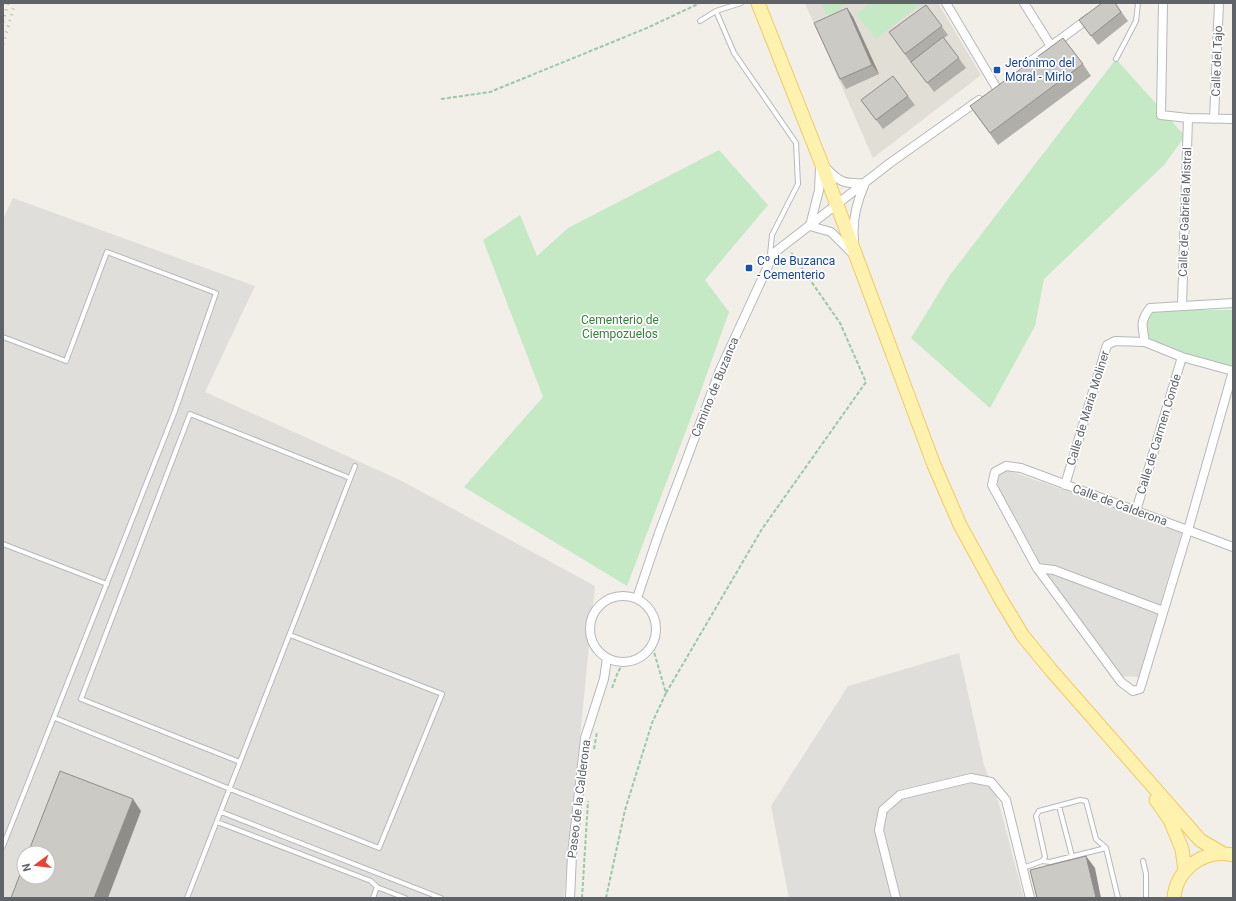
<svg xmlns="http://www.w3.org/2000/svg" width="1236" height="901" font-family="Roboto,sans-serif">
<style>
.industrial{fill:#e0deda;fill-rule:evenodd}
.education{fill:#e1ded6}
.green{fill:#c5e8c5}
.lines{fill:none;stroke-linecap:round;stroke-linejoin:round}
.service-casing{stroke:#b5b8bc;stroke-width:6}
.minor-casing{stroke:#b5b8bc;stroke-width:10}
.primary-casing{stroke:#f2c960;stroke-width:15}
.path{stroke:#9cc7a9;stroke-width:2;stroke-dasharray:4 2;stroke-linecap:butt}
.service{stroke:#fff;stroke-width:4}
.minor{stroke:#fff;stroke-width:8}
.primary{stroke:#fff2af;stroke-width:13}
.rail{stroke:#b6b7b8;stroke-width:3;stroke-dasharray:1 5;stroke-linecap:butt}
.wall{fill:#afaea9}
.shaded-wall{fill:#8f8d8a}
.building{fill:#cccac5;stroke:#8f8d8a}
.transit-dot{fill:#1a4fb4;stroke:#fff;stroke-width:1.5}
.labels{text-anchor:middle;stroke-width:3.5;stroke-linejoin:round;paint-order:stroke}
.street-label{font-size:12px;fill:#5f6368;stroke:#fff}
.transit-label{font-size:12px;fill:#164399;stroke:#fff;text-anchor:start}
.park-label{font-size:12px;fill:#348238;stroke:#fff}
</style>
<rect width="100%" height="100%" fill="#f1efe8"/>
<path class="industrial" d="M13,198L255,286L205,392L400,480L595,586L564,898H3V219ZM24,853H48V877H24Z
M1007,470L1182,531L1139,677L1118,676L1055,590L1000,499L997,476Z
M959,653L984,765L999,804L1024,898H789L771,806L848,686Z"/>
<path class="education" d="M805,3H938L981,75L873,158Z"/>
<path class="green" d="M821,3H849L828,18Z
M870,3H921L876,39L856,14Z
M1116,59L1185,136L1164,165L1044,279L1035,326L990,408L911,338L950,275Z
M719,150L768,205L705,280L729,312L695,407L627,586L464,487L543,397L483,240L520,215L537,256L568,228Z
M1192,310H1233V368L1185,353L1148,339L1146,321L1154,311Z"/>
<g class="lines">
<g class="service-casing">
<path id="service" d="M716,11L734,53L796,143L798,184L772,235L770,255
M700,21L716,11L741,3
M1116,59L1136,21L1138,3
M3,337L66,361L107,252L216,293L175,411L3,846
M3,544L107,584
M55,718L235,791L379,848L442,694L290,635
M240,762L81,699L190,414L350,478
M1059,806L1072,856
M221,812L441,898
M217,822L371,881L377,887
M1042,861L1050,862L1106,848
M1143,861L1146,874V898
M1023,868L1042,861L1045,857L1036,816L1039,811L1080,800L1086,801L1096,839L1106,848L1118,898
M187,898L355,466
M373,898L377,887L405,898"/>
</g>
<g class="minor-casing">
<path id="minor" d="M946,3L996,87
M1024,3L1051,46
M1163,3L1161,115L1188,118L1233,119
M1031,61L1089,18
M1214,119L1219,3
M820,168L819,190L810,226L831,232L853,254
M826,168C840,183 845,184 865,183
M854,240C852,220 856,204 864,186
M1233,303L1150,308C1140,321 1142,326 1145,342L1182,357L1233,371
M1182,306L1188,118
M1233,371L1188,530L1140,689L1133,691L1121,682L1037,568L992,485L995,472L1006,466L1021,468L1233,547
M1065,485L1107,345L1115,341L1145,342
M1136,511L1182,357
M1037,568L1054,570L1163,611
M590 629a33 33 0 1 1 66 0a33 33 0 1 1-66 0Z
M637,598L659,533L720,370L774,253L890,163L979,100
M570,898L572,855L585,738L604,679L607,658
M896,898L879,830L883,810L900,795L971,778L991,782L1006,800L1030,898"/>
</g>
<g class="primary-casing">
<path id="primary" d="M758,3L821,162L934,465L960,525L1000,598L1023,636L1051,670L1200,840L1222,853
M1156,800L1170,820L1182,849L1185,870
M1174,898C1176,869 1205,848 1233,855"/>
</g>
<path class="path" d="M441,99L490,92L647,28L700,3
M612,688L618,672L624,662
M666,693L762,529L866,382L840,323L790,251
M594,749L597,732
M582,898L588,801
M606,898L625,810L652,723L666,693L652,645"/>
<use href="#service" class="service"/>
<use href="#minor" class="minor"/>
<use href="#primary" class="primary"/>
<path class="rail" d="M3,22L8,3
M3,44L15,3"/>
</g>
<path class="wall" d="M1115,3L1128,21L1098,45L1079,20Z
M926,5L948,35L944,38L966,68L934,92L912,62L911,63L889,32Z
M847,8L853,17L879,74L846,89L840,79Z
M1083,64L1091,76L998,145L970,106Z
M908,96L915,105L883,129L861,100Z"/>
<path class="shaded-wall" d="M847,8L853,17L879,74L872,65Z
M133,799L141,811L108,898H94Z
M1086,856L1095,868L1101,898H1096Z"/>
<path class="building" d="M1102,3H1115L1121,12L1091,36L1079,20Z
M926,5L942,26L905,54L889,32Z
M847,8L872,65L840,79L814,23Z
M943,37L959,58L927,83L911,62Z
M1063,38L1083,64L990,133L970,106Z
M893,76L908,96L876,120L861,100Z
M60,771L133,799L94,898H11L24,864V877H48V853H28Z
M1086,856L1096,898H1037L1030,870Z"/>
<g class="transit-dot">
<rect x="993" y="66" width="8" height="8" rx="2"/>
<rect x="745" y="264" width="8" height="8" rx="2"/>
</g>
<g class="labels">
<g class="street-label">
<text transform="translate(1217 61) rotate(-88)" y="4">Calle del Tajo</text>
<text transform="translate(1185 212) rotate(-88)" y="4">Calle de Gabriela Mistral</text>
<text transform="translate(715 387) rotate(-68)" y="4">Camino de Buzanca</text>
<text transform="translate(1088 408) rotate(-73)" y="4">Calle de María Moliner</text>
<text transform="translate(1159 434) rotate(-73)" y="4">Calle de Carmen Conde</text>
<text transform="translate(1120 505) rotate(20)" y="4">Calle de Calderona</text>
<text transform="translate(579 799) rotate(-83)" y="4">Paseo de la Calderona</text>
</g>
<g class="transit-label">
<text x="1005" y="67">Jerónimo del<tspan x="1005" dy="14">Moral - Mirlo</tspan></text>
<text x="757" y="265">Cº de Buzanca<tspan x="757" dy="14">- Cementerio</tspan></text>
</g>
<g class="park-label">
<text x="620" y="324">Cementerio de<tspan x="620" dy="14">Ciempozuelos</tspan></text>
</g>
</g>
<rect width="1236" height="901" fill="none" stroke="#5f6368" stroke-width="8"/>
<g transform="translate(36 865) rotate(255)"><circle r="19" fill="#ffffff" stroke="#bfc1c3"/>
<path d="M0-3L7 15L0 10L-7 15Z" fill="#ea4335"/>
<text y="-6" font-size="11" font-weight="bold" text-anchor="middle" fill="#5f6368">N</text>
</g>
</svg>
